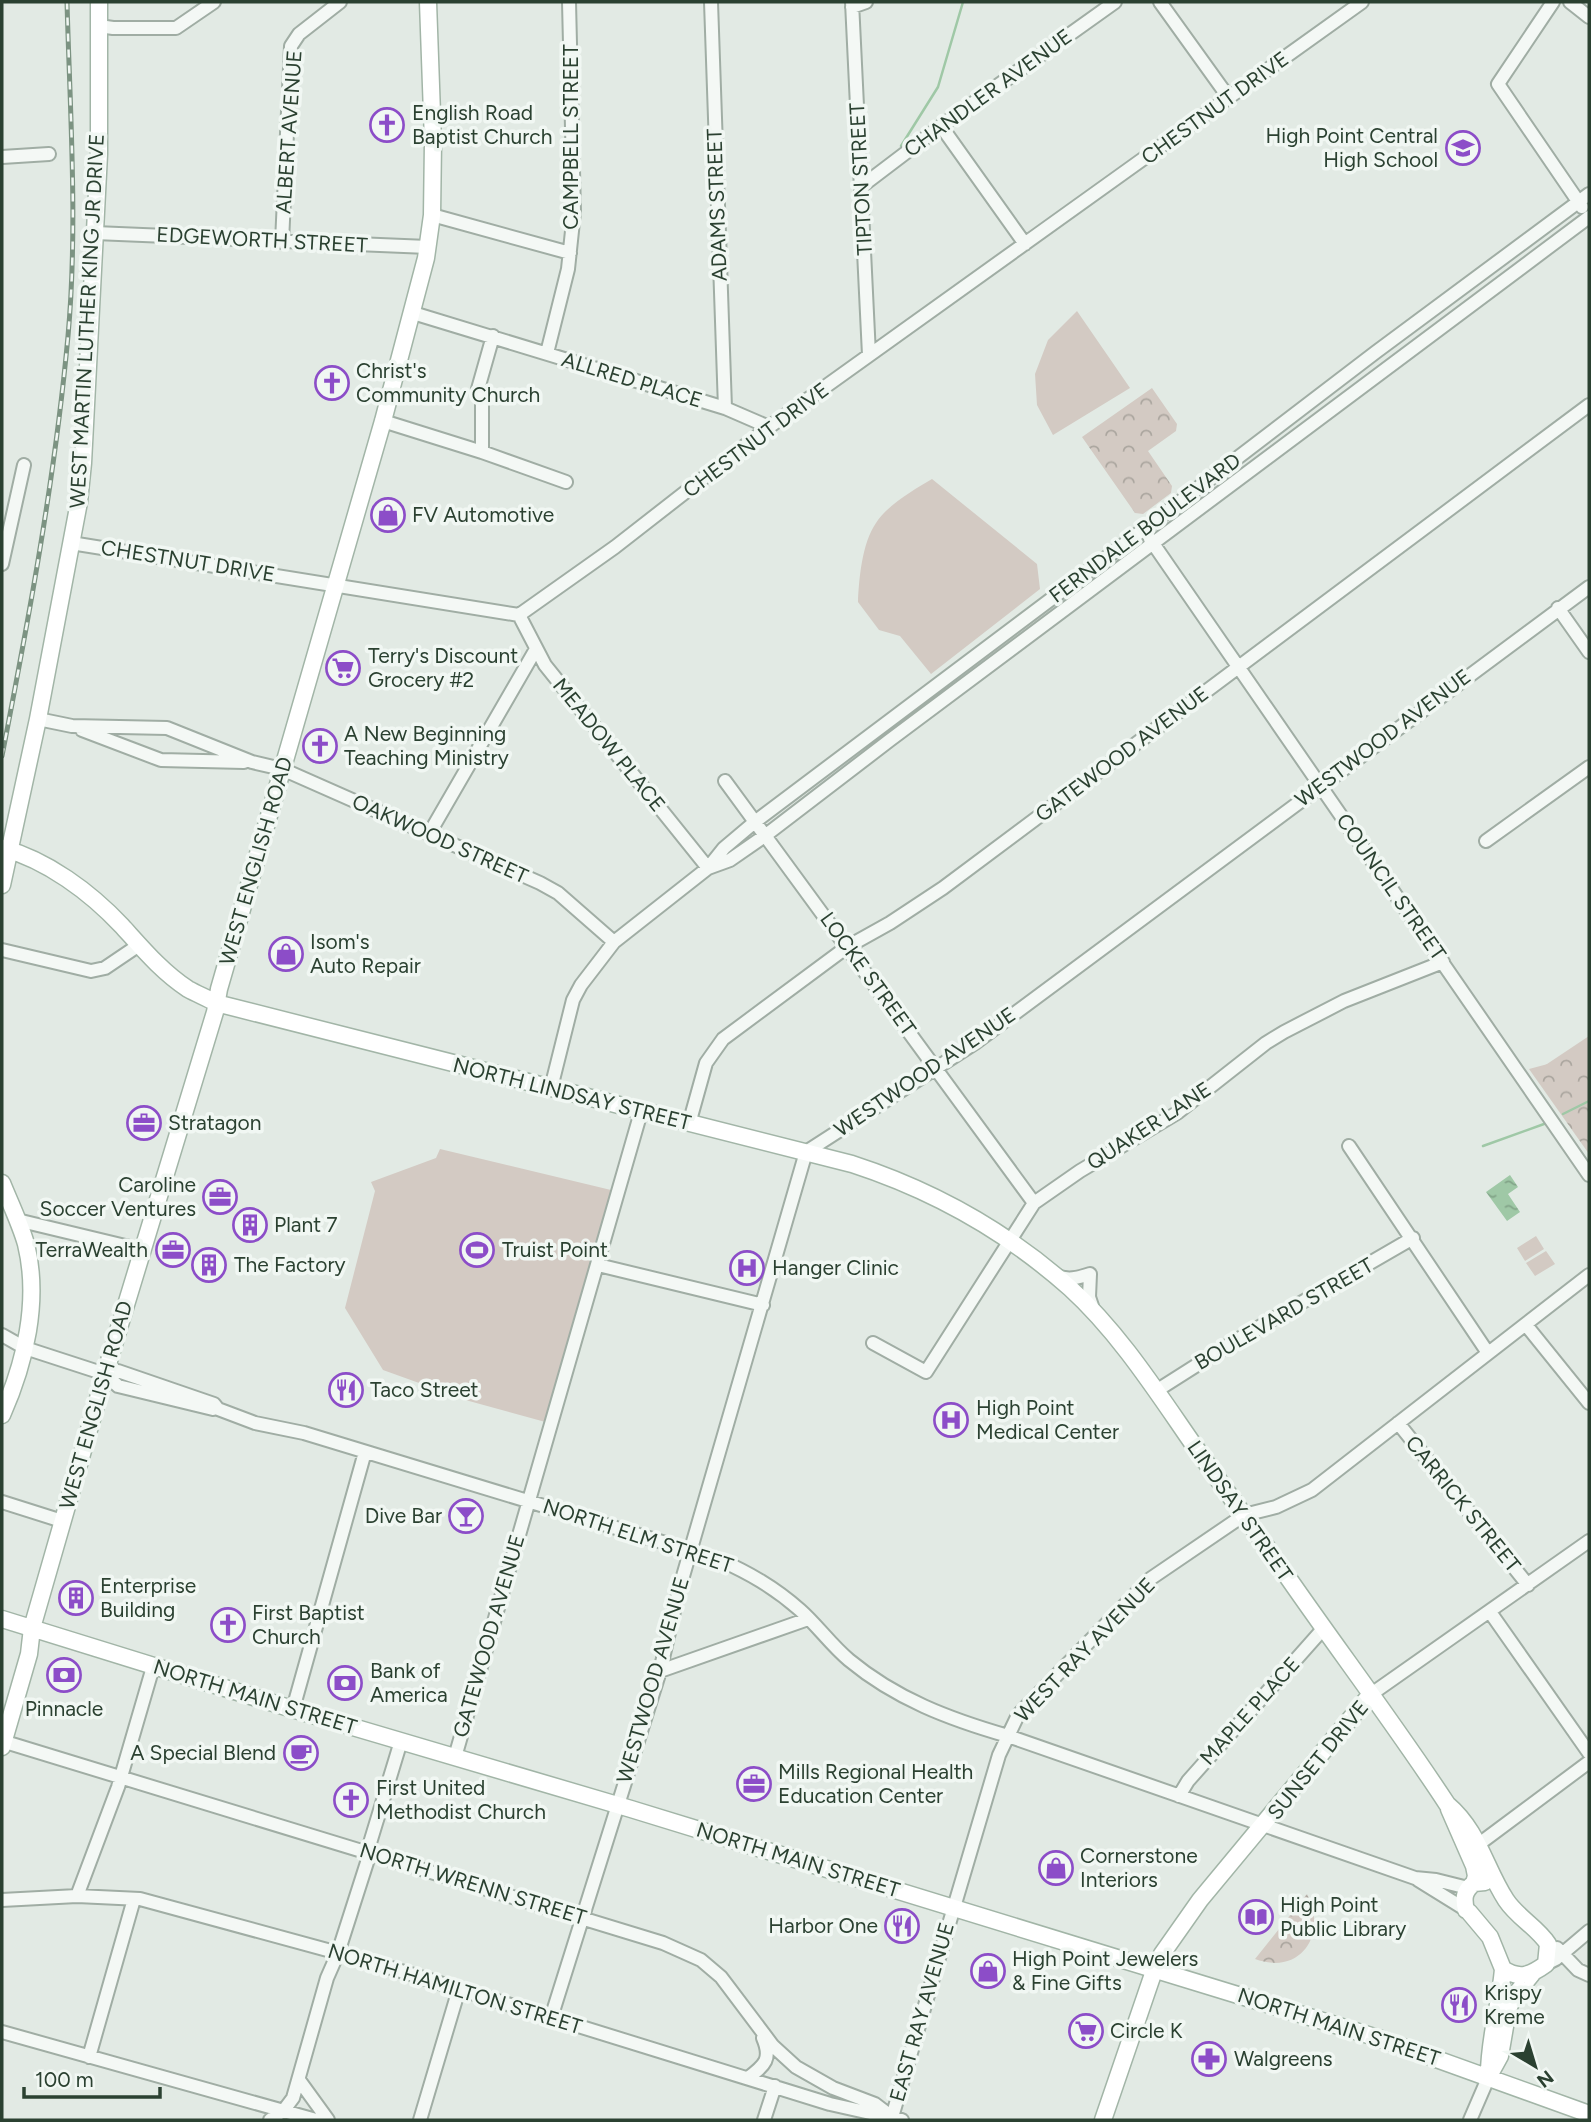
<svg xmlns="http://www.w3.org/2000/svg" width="1591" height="2122" font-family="Figtree,sans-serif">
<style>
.grass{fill:#d3cac3}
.forest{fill:url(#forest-crowns)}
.water{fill:url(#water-ripples)}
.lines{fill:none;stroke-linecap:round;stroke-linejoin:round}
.stream{stroke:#9fc8a6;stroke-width:2.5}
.minor-casing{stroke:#a0ada4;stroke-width:16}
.major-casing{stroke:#a2b5a7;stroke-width:19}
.minor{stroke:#f4f8f5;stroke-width:12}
.major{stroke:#fff;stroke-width:16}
.rail-casing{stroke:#7c9382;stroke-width:5}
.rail{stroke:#f1f7f3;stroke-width:2.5;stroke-dasharray:8;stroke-linecap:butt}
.labels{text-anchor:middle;stroke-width:7;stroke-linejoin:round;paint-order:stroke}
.street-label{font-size:21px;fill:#2b4131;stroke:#f1f7f3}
.poi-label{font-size:21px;fill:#2b4131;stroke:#f1f7f3;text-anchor:start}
</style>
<defs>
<pattern id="forest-crowns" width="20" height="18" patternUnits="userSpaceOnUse" patternTransform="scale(1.75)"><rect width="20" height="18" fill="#d3cac3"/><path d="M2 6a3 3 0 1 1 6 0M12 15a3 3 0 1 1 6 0" fill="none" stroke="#aba69f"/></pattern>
<pattern id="water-ripples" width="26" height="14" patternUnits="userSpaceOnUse" patternTransform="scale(1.75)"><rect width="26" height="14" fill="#9fc8a6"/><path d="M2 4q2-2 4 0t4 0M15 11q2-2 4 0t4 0" fill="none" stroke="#82a488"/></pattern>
</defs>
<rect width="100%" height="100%" fill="#e2eae4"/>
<path class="grass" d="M1077,311L1130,388L1053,435L1037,405L1035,374L1048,340Z
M932,479L1037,564L1040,589L931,674L900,636L879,630L858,602C859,579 862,543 876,523C886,506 915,489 932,479Z
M1589,1036V1078L1544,1066Z
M440,1149L611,1190L549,1423L469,1401L383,1370L345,1308L375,1191L371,1182L436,1158Z
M1536,1236L1544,1249L1525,1261L1517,1248Z
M1546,1251L1555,1264L1535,1276L1526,1263Z"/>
<path class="forest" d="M1152,388L1177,424L1176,431L1148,451L1172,486L1171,493L1143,514L1135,513L1082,437Z
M1589,1053V1154L1529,1069Z
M1307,1894C1328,1934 1301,1976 1255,1959Z"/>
<path class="water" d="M1510,1175L1518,1187L1508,1194L1520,1212L1507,1221L1486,1192Z"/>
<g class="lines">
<path class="stream" d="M901,146L938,87L963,2
M1563,1114L1589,1101
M1483,1146L1544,1124"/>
<g class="minor-casing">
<path id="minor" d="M711,2L725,408
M852,2L869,355
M1160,2L1229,98
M1553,2L1498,84L1582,207
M1570,2L1589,17
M852,7L866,2
M99,26L113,28H176L214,2
M941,126L1025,244
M2,157L49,154
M862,186L941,126L1115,2
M432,215L570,253
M95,233L428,247
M282,242L291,46L299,34L340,2
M413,313L725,408L769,427
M547,353L568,269L574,212L569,2
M383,421L482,452L566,482
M482,452V401L478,389L493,336
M1150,539L1589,1175
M71,543L519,615L615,547L769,427L1362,2
M2,564L24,465
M1558,608L1589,652
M519,615L545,665L708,868
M38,719L72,726L167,728L252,762L282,769L540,883L558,893L614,942
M82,730L161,760L244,762
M725,781L1034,1203
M429,834L536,649
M1486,841L1589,767
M708,868L730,860L766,835L890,740L1589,217
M2,950L91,971L105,968L139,945
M551,1088L573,1000L581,985L614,942L708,868L724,848L756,821L1143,530L1376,352L1589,194
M689,1124L706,1063L723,1039L847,947L890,923L943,888L1589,405
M1349,1146L1488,1353
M17,1220L142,1250
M598,1265L763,1305
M1055,1275C1067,1281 1078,1278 1090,1274L1089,1297L1093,1309
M1526,1325L1589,1403
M2,1335L25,1348L105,1374L118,1386L213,1409
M873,1343L926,1372L1034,1203L1080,1171L1177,1113L1266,1043L1284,1032L1344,1001L1443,962
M105,1374L118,1371L214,1404L218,1409L255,1423L304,1433L718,1559C749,1573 774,1587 800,1610C817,1625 831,1645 849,1660C896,1699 949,1719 1008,1736L1415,1878L1436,1880L1468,1888
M1156,1391L1230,1344L1413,1238
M1398,1423L1528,1585
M2,1502L62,1521
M1490,1612L1589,1753
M660,1671L808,1619
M1370,1695L1589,1541
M293,1709L365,1452
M2,1741L663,1943L701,1960L721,1977L773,2046L796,2067L833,2088L875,2104L892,2117
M455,1757L641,1112
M1179,1796L1188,1781L1323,1629
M1479,1844L1589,1762
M1418,1880L1468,1911
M77,1896L118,1787L153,1667
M2,1900L77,1896L140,1899L375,1963L830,2104L902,2120
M1557,1948L1578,1970L1589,1975
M1546,1964L1556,1959L1589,1931
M551,2018L660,1671L679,1590L806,1152L975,1043L1589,587
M2,2032L316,2120
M89,2057L134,1899
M748,2078C765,2065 772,2059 763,2038
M299,2080L328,2120
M892,2117L999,1755L1018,1715L1150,1579L1244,1515L1276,1507L1312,1490L1589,1275
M270,2120L284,2110L293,2098L327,1978L338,1953L370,1853V1843L401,1741
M420,2120L459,1989
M764,2120L775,2086
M1470,2120L1489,2076"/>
</g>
<g class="major-casing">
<path id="major" d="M2,848C47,860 90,892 122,926C142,948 162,972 188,989C197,994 207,998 216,1003L852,1164C932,1190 1007,1232 1070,1288C1114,1328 1149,1380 1182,1428C1214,1475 1248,1520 1280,1566C1335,1646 1394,1723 1447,1804C1479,1831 1485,1868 1506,1900C1518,1918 1537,1927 1548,1944L1546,1964C1531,1975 1520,1980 1503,1969L1490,1937L1469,1912
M2,885L38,719L79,502L83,463L99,154V2
M2,1183C10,1203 20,1223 26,1244C40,1301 25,1363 2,1415
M2,1619L302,1712L631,1809L1378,2038L1589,2114
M2,1747L29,1654L32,1628L105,1374L215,1012L219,989L383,421L426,258L432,215L433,142L428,2
M1449,1809L1474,1866L1476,1876L1474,1883
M1466,1910C1463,1898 1464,1891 1474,1883L1485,1882
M1489,2074C1489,2038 1500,2005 1503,1969
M1489,2076L1500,2056L1508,2009L1515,1995L1532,1974
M1103,2120L1154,1971L1162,1954L1200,1900L1370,1695"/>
</g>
<use href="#minor" class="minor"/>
<use href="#major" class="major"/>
<g class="rail-casing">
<path id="rail" d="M2,756C29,617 55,478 68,336C78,226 70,113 67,2"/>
</g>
<use href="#rail" class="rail"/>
</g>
<defs>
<g id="church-ring" transform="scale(1.75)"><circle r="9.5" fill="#f1f7f3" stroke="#8c4dc8" stroke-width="1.5"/><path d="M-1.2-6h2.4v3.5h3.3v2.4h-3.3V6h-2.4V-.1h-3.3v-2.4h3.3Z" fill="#8c4dc8"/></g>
<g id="school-ring" transform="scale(1.75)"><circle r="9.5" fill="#f1f7f3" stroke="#8c4dc8" stroke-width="1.5"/><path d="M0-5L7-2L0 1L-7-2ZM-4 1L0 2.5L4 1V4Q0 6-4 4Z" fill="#8c4dc8"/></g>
<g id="shop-ring" transform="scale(1.75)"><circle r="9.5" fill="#f1f7f3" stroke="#8c4dc8" stroke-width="1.5"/><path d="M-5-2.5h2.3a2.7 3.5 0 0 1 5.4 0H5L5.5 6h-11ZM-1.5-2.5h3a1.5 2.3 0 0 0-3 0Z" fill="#8c4dc8"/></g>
<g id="supermarket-ring" transform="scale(1.75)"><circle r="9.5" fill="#f1f7f3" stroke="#8c4dc8" stroke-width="1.5"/><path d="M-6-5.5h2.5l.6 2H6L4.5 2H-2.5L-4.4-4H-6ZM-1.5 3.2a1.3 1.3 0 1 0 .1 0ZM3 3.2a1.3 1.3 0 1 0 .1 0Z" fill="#8c4dc8"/></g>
<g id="office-ring" transform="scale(1.75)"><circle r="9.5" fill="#f1f7f3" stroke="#8c4dc8" stroke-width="1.5"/><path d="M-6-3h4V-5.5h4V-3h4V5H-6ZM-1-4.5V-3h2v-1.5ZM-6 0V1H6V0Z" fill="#8c4dc8"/></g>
<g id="building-ring" transform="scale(1.75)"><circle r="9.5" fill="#f1f7f3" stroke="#8c4dc8" stroke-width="1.5"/><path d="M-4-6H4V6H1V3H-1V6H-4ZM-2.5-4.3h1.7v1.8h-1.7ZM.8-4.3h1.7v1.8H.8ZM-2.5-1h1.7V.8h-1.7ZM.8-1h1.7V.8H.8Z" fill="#8c4dc8"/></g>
<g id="stadium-ring" transform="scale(1.75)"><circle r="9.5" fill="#f1f7f3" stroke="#8c4dc8" stroke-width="1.5"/><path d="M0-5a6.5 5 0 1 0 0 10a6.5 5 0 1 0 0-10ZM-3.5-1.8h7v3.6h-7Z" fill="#8c4dc8"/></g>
<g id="hospital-ring" transform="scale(1.75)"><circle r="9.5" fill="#f1f7f3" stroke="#8c4dc8" stroke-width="1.5"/><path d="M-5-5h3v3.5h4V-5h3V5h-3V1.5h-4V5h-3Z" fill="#8c4dc8"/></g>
<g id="restaurant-ring" transform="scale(1.75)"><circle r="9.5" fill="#f1f7f3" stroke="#8c4dc8" stroke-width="1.5"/><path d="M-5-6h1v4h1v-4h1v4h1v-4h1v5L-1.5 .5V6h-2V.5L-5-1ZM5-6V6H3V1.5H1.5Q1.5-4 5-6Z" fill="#8c4dc8"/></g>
<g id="bar-ring" transform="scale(1.75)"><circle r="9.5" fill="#f1f7f3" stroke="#8c4dc8" stroke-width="1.5"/><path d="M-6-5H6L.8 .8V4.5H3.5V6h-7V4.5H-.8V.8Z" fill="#8c4dc8"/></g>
<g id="bank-ring" transform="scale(1.75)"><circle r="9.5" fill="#f1f7f3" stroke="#8c4dc8" stroke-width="1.5"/><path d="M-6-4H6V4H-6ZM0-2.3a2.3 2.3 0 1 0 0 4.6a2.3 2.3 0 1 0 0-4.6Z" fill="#8c4dc8"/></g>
<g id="cafe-ring" transform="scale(1.75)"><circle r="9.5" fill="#f1f7f3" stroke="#8c4dc8" stroke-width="1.5"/><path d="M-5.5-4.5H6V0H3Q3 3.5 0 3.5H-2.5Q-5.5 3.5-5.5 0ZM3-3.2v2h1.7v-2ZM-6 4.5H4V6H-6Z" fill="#8c4dc8"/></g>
<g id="library-ring" transform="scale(1.75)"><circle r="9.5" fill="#f1f7f3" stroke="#8c4dc8" stroke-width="1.5"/><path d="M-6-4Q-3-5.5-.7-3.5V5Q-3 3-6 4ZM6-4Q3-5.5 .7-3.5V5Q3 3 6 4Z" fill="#8c4dc8"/></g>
<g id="pharmacy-ring" transform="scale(1.75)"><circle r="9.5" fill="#f1f7f3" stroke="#8c4dc8" stroke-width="1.5"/><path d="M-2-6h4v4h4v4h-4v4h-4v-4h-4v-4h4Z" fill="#8c4dc8"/></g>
</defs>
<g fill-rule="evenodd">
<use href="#church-ring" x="387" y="125"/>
<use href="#school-ring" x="1463" y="148"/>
<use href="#church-ring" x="332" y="383"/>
<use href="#shop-ring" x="388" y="515"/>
<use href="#supermarket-ring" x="343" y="668"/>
<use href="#church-ring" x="320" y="746"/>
<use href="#shop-ring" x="286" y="954"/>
<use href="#office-ring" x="144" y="1123"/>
<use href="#office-ring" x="220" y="1197"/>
<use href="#building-ring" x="250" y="1225"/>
<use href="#office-ring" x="173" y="1250"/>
<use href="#stadium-ring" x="477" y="1250"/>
<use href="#building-ring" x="209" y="1265"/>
<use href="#hospital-ring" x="747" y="1268"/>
<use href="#restaurant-ring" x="346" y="1390"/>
<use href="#hospital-ring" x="951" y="1420"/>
<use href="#bar-ring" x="466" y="1516"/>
<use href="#building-ring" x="76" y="1598"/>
<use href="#church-ring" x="228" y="1625"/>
<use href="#bank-ring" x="64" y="1675"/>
<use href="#bank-ring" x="345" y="1683"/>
<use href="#cafe-ring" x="301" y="1753"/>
<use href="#office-ring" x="754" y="1784"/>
<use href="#church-ring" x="351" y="1800"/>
<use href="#shop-ring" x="1056" y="1868"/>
<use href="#library-ring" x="1256" y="1917"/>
<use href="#restaurant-ring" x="902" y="1926"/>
<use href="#shop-ring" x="988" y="1971"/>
<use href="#restaurant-ring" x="1459" y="2005"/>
<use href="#supermarket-ring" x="1086" y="2031"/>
<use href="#pharmacy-ring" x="1209" y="2059"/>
</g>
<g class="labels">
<g class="street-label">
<text transform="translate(988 93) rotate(-36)" y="7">CHANDLER AVENUE</text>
<text transform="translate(1215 108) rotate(-36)" y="7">CHESTNUT DRIVE</text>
<text transform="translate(289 132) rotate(-86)" y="7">ALBERT AVENUE</text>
<text transform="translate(571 137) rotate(-90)" y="7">CAMPBELL STREET</text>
<text transform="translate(861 179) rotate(-93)" y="7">TIPTON STREET</text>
<text transform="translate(717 205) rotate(-92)" y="7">ADAMS STREET</text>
<text transform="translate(262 240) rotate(3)" y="7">EDGEWORTH STREET</text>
<text transform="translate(87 321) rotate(-87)" y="7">WEST MARTIN LUTHER KING JR DRIVE</text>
<text transform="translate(632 380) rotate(17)" y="7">ALLRED PLACE</text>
<text transform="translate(756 440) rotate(-37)" y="7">CHESTNUT DRIVE</text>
<text transform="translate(1145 528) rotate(-37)" y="7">FERNDALE BOULEVARD</text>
<text transform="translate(188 561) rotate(9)" y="7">CHESTNUT DRIVE</text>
<text transform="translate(1383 738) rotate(-37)" y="7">WESTWOOD AVENUE</text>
<text transform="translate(609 745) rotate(51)" y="7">MEADOW PLACE</text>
<text transform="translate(1122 754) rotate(-37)" y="7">GATEWOOD AVENUE</text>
<text transform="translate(440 839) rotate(24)" y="7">OAKWOOD STREET</text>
<text transform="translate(256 861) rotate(-74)" y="7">WEST ENGLISH ROAD</text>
<text transform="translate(1391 887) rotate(55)" y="7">COUNCIL STREET</text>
<text transform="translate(868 974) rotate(54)" y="7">LOCKE STREET</text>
<text transform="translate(925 1072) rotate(-34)" y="7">WESTWOOD AVENUE</text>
<text transform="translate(572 1094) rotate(14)" y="7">NORTH LINDSAY STREET</text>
<text transform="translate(1149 1126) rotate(-33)" y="7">QUAKER LANE</text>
<text transform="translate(1284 1314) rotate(-30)" y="7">BOULEVARD STREET</text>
<text transform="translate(96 1405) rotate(-74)" y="7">WEST ENGLISH ROAD</text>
<text transform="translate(1463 1504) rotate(51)" y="7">CARRICK STREET</text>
<text transform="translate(1240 1511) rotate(55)" y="7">LINDSAY STREET</text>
<text transform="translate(638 1536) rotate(18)" y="7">NORTH ELM STREET</text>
<text transform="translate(489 1636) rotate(-74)" y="7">GATEWOOD AVENUE</text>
<text transform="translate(1085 1650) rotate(-46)" y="7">WEST RAY AVENUE</text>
<text transform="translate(653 1680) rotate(-74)" y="7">WESTWOOD AVENUE</text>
<text transform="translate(255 1697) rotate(17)" y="7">NORTH MAIN STREET</text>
<text transform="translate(1250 1711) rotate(-48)" y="7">MAPLE PLACE</text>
<text transform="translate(1318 1760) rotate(-51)" y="7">SUNSET DRIVE</text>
<text transform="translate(798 1860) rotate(17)" y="7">NORTH MAIN STREET</text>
<text transform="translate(473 1884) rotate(17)" y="7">NORTH WRENN STREET</text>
<text transform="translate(455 1989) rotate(17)" y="7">NORTH HAMILTON STREET</text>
<text transform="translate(922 2012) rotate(-74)" y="7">EAST RAY AVENUE</text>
<text transform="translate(1339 2027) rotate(18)" y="7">NORTH MAIN STREET</text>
</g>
<g class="poi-label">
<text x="412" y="120">English Road<tspan x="412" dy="24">Baptist Church</tspan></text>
<text x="1438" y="143" text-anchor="end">High Point Central<tspan x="1438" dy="24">High School</tspan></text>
<text x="356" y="378">Christ's<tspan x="356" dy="24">Community Church</tspan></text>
<text x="412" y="522">FV Automotive</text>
<text x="368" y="663">Terry's Discount<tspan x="368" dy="24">Grocery #2</tspan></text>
<text x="344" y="741">A New Beginning<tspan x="344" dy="24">Teaching Ministry</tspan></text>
<text x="310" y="949">Isom's<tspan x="310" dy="24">Auto Repair</tspan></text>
<text x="168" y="1130">Stratagon</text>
<text x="196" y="1192" text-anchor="end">Caroline<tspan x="196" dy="24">Soccer Ventures</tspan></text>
<text x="274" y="1232">Plant 7</text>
<text x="148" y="1257" text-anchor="end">TerraWealth</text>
<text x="502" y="1257">Truist Point</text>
<text x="234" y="1272">The Factory</text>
<text x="772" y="1275">Hanger Clinic</text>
<text x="370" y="1397">Taco Street</text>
<text x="976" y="1415">High Point<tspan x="976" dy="24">Medical Center</tspan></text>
<text x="442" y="1523" text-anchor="end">Dive Bar</text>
<text x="100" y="1593">Enterprise<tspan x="100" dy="24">Building</tspan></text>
<text x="252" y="1620">First Baptist<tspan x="252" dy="24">Church</tspan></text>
<text x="370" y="1678">Bank of<tspan x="370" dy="24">America</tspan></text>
<text x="64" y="1716" text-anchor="middle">Pinnacle</text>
<text x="276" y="1760" text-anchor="end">A Special Blend</text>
<text x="778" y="1779">Mills Regional Health<tspan x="778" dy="24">Education Center</tspan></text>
<text x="376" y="1795">First United<tspan x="376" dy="24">Methodist Church</tspan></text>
<text x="1080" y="1863">Cornerstone<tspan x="1080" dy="24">Interiors</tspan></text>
<text x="1280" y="1912">High Point<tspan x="1280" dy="24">Public Library</tspan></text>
<text x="878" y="1933" text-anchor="end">Harbor One</text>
<text x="1012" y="1966">High Point Jewelers<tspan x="1012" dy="24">&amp; Fine Gifts</tspan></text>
<text x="1484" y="2000">Krispy<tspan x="1484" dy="24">Kreme</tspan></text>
<text x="1110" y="2038">Circle K</text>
<text x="1234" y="2066">Walgreens</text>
</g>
</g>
<rect width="1591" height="2122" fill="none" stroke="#2b4131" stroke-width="7"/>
<g transform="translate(1535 2066) rotate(142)" stroke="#f1f7f3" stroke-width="5" paint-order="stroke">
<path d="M0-5L12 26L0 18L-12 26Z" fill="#2b4131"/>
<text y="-10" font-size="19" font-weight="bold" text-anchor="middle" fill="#2b4131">N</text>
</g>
<path d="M24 2087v10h136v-10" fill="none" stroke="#2b4131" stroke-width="3.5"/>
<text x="35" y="2087" font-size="21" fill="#2b4131" stroke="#f1f7f3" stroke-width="5" paint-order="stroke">100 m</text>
</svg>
